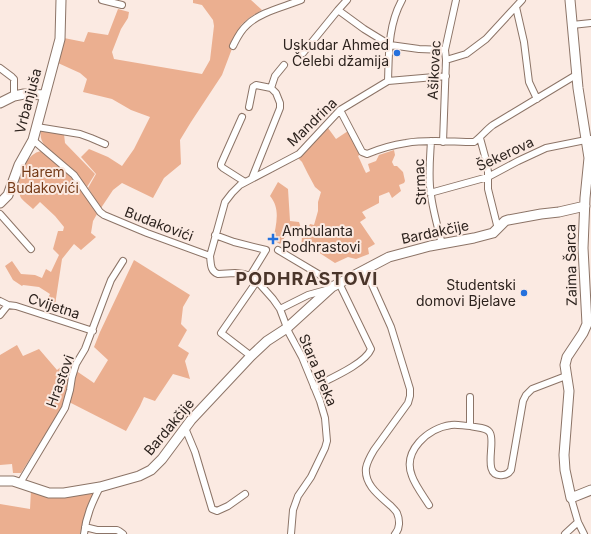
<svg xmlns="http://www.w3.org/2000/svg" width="591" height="534" font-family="Inter,sans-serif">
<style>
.green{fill:#ebaf90}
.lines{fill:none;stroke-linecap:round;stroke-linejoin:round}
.street-casing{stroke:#8c7467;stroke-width:8}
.secondary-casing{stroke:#8c7467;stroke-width:11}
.street{stroke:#fff;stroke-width:6}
.secondary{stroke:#fff;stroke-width:9}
.poi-dot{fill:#2571dd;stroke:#fbeae2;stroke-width:1.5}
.labels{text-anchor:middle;stroke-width:4;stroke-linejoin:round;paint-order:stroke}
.poi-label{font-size:14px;fill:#2d231e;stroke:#fbeae2;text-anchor:end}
.street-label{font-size:14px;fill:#2d231e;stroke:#fbeae2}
.park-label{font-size:14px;fill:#753b18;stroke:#fbeae2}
.district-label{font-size:18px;font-weight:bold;letter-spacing:1px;fill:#4a352a;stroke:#fbeae2}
</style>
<rect width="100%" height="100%" fill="#fbeae2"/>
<path class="green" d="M193,0H251L262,10L249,18L241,25L222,75L191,122L180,140L181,164L164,178L153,198L122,183L113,190L101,208L88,188L96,174L81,157L89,149L108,157L122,166L134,149L150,117L131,110L112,99L83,92L87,79L80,73L58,63L64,38L84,42L88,32L108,35L118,9L129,12L128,18L121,29L112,52L114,59L202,74L210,60L214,26L213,20L202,5L193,3Z
M328,128L336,139L348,131L354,143L362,153L358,156C361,162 363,167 366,173L370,171L368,164L376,161L379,155L394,150L395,155L392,162L394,166H397L403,172L405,181L404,183L399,185L401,191L392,198L389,192L379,196V203L362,212L366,218L360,222L375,244L368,248L369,254L356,259L348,257L335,263L315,250L307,254L301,250L302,236L290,230L280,244L273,240C276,225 281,209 270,196L278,182L288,189L290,221L299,222L301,228L307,231L310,224L314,225L318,211V202L321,192L315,187L308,174L302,162L298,158Z
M41,130L64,134L65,143L95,174L87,187L77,174L45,146C41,140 40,137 41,130Z
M41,151L60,166L72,177L97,214L93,221L91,233L96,237L81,250L74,244L62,259L55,305L47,300L50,294L39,287L23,285L22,286L13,280L5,266L12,261L21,274L35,275L42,278L46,269L51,272L59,255L53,249L58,231H63L64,227L55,216L40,202L33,209C29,205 24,202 21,198C14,184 24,154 41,151Z
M134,260L190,295L183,307L181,324L187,330L178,346L189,353L185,361L190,379L173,374L155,401L144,397L140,406L126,431L69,402L75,370L94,383L108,360L94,347L100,332Z
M17,345L23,356L39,349L57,370L66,363L72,366L69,388L63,406L21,473H13L12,464L0,465V355Z
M31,490L96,491L85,517L80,534H0V504L30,509Z"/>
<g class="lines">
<g class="street-casing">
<path id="street" d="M102,0L122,5
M516,7L524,42L529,82L537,99
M338,10L364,29L390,45L419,49L445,50
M572,25L591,23
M233,46C237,38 240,31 247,25C260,12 284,7 301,0
M303,53L338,10L347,0
M446,60L466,54L486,39L522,0
M0,68L12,77L14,79V96
M388,81C389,53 388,25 402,0
M271,88L275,76L284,65
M249,107L253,87L256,85L271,88L276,93L280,103V108L252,178
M340,110L362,152L367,154C379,149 392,145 406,143C427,139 453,142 474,142C481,137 486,130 493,125L576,75
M242,117L221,164V166L223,168L245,182
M37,127L80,134L91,138L105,144
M480,138L486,160L488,172V189L498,229
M33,140L74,175L100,212L104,215L147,233L210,256C211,264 210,271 218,274L235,273L244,274L250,276L257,281L273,299L280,309L289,333L302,357L320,401L325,418L327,441L325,448L311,477L298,496L293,510L291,534
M431,141C430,159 428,177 431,195C433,211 438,228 442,244
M443,142L446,60L445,50L456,0
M430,193L488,177L518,161L546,148L591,139
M0,214L31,249
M215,235L234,242L266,250L250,276
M278,250L320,275L332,287
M210,256L225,202L232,193L240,185L299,154L340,110L388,81L446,76
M365,269L391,327L410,389V396L408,403L374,450C371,455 367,462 366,468C364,485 380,496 391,506C393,508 396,511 397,513C400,520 400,529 395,534
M0,301L8,305L16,306L93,331
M280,309L308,295L326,290
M0,315L8,305
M251,356L221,333L257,281
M314,387C329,379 365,364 371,349L339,283
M470,397V426C476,428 487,427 490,433C496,443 481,478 503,475C507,475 509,473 511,470L523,401L526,395L532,389L566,376
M185,428L195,452L212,509L217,511L228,506L245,494
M20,483L65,408L70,390L72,377L76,364L85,349L106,293L111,280L123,261
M571,498L578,522L584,534
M429,505C424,497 415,485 412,476C402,451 428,428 451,425C457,424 464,426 470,426
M85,527L97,530H117L119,531L123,534
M84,534C86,516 92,503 100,487
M565,534L578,522"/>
</g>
<g class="secondary-casing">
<path id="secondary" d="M570,0L578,88L589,158L585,198L583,248L587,324L583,333L567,357L565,365L569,391L564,455L565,470L571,498L591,490
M0,103L14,96L24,94L45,95
M0,203L8,195L19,165L33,140L60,39L61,0
M0,481H13L49,493H64L100,487L139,476L151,470L162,459L191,420L251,356L267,341L287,328L332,287L389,257L430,246L474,238L493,233L505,221L508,220L541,214L559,212L585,206"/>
</g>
<use href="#street" class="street"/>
<use href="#secondary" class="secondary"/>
</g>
<g class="poi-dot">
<circle cx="397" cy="53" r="4"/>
<path d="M271 233h4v4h4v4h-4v4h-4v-4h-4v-4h4z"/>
<circle cx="524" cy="293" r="4"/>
</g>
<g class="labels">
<g class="poi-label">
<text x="389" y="50">Uskudar Ahmed<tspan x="389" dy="16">Čelebi džamija</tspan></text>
<text x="282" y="236" text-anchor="start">Ambulanta<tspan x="282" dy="16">Podhrastovi</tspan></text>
<text x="516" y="290">Studentski<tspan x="516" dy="16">domovi Bjelave</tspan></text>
</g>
<g class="street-label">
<text transform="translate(434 70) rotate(-87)" y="5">Ašikovac</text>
<text transform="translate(28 101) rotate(-75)" y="5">Vrbanjuša</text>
<text transform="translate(312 122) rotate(-44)" y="5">Mandrina</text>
<text transform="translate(505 154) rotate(-25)" y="5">Šekerova</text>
<text transform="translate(420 182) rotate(-93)" y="5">Strmac</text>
<text transform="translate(159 224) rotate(21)" y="5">Budakovići</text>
<text transform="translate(435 232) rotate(-12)" y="5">Bardakčije</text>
<text transform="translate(571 265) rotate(-91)" y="5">Zaima Šarca</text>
<text transform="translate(54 306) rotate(18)" y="5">Cvijetna</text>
<text transform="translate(318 370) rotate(67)" y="5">Stara Breka</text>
<text transform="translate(60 381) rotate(-70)" y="5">Hrastovi</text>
<text transform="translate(169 427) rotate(-50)" y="5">Bardakčije</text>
</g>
<g class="park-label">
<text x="43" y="177">Harem<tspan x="43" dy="16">Budakovići</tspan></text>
</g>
<g class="district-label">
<text x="307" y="285">PODHRASTOVI</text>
</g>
</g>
</svg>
